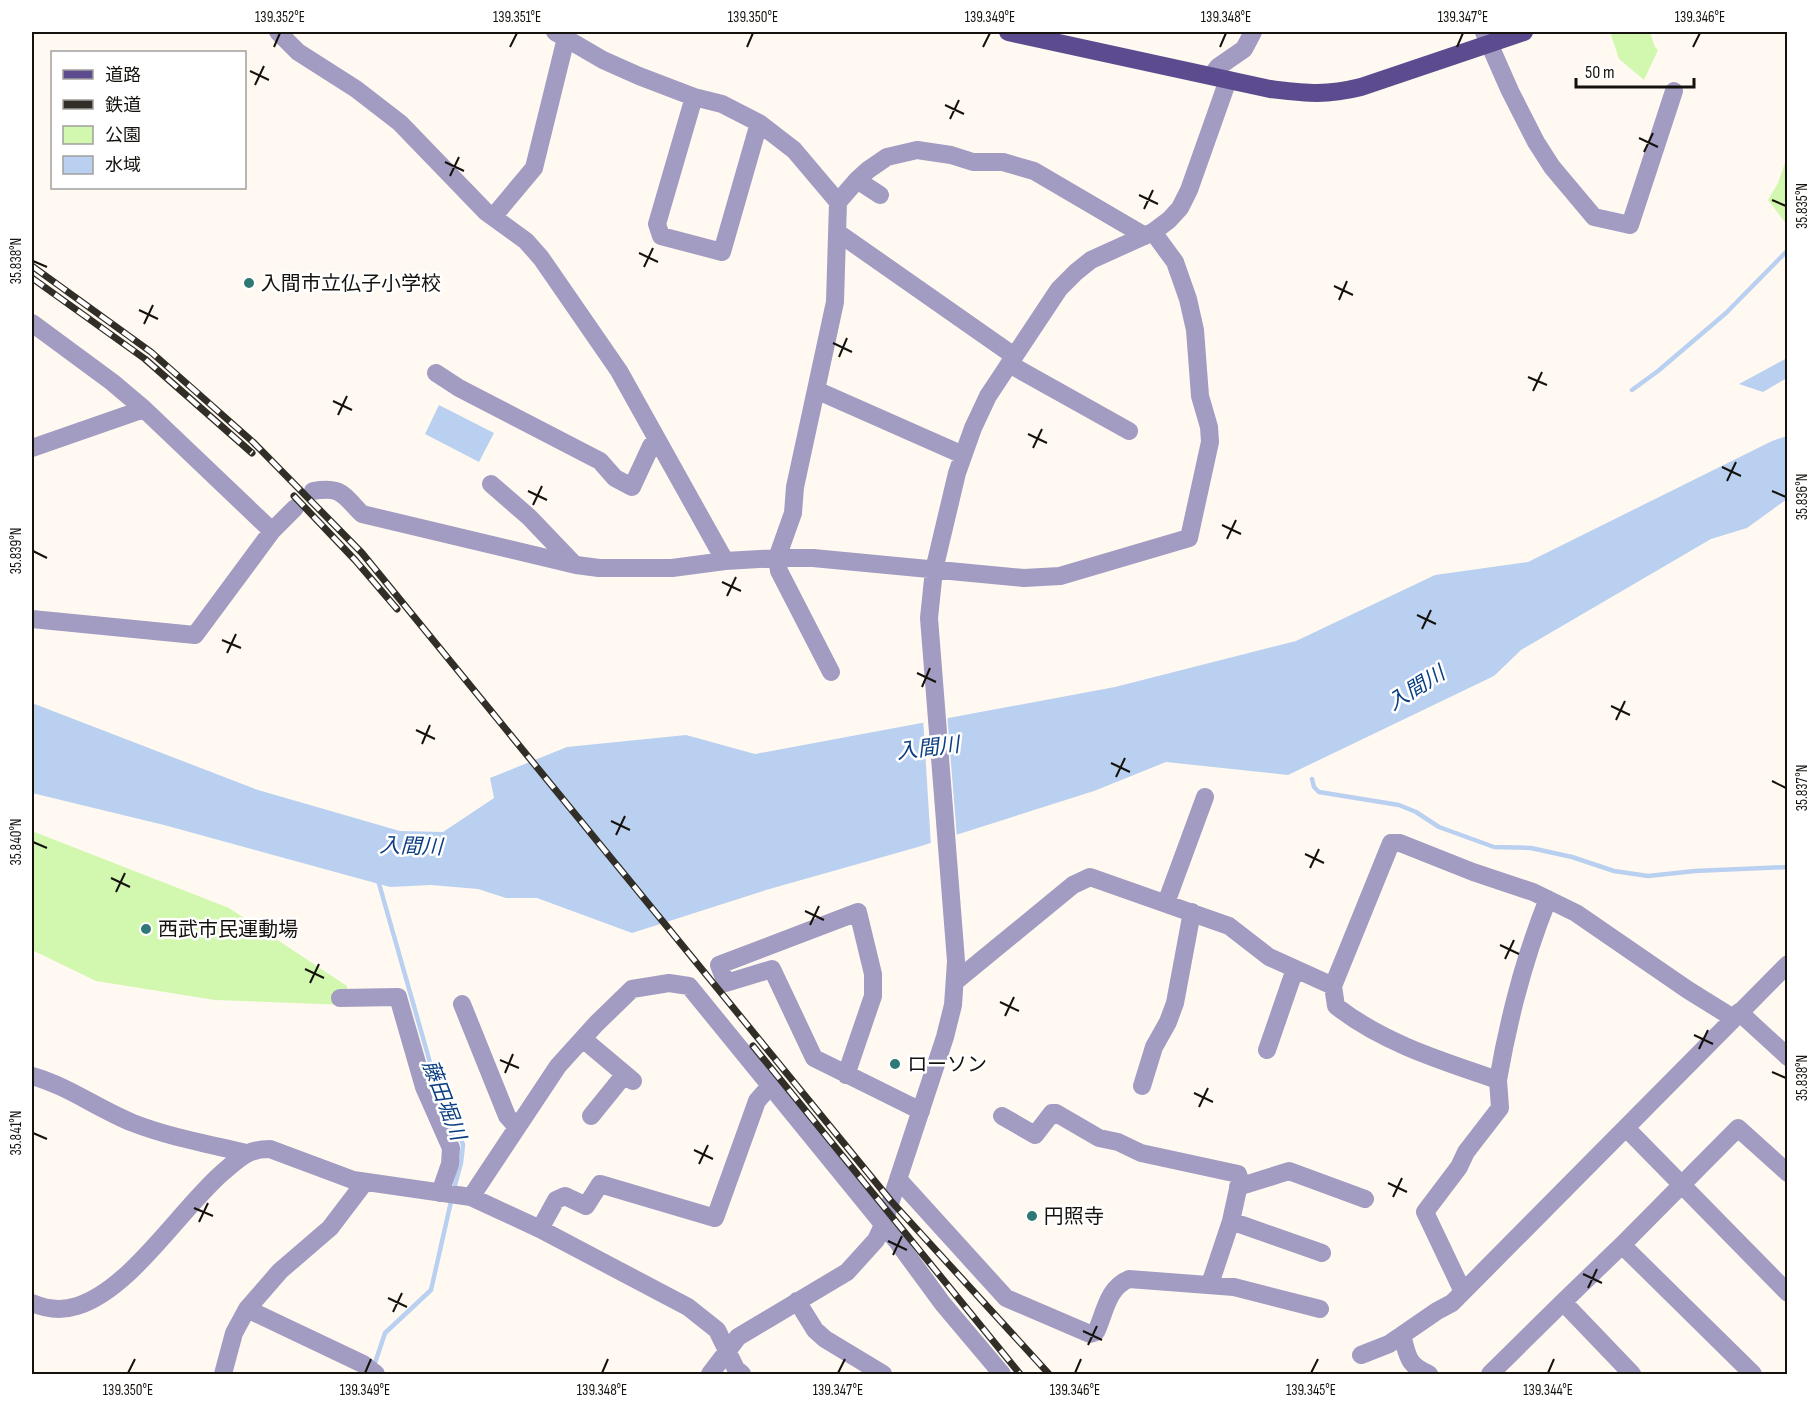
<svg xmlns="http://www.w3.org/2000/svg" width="1819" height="1406" font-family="'Sofia Sans Condensed','Noto Sans JP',sans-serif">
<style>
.green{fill:#d2f8b0}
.water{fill:#bad0f0}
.pier{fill:#fff9f1}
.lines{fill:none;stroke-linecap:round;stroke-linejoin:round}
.stream{stroke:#bad0f0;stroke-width:4.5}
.minor{stroke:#a29bc2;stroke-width:18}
.major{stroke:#5c4c8f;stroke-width:18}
.rail-casing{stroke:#312e28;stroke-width:7}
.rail{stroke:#fff;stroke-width:4.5;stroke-dasharray:14;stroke-linecap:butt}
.ticks{fill:none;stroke:#15120d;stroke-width:2}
.poi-dot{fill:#2f7876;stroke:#fff;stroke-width:2}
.labels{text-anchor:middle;stroke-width:5;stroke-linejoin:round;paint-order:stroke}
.poi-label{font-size:20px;fill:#15120d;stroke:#fff;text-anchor:start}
.water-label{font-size:21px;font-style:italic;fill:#0c3f82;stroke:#fff}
.neatline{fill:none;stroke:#15120d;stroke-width:2}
.ticks-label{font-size:15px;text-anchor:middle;fill:#15120d}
</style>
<rect width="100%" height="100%" fill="#fff9f1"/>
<path class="green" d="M1610,32H1650L1655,47L1658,50L1644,80L1619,59Z
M1787,157V225L1768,200L1778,183Z
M32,831L229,908L347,986L346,1005L215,1000L96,981L32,950Z"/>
<path class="water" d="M1787,358V378L1763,392L1739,384Z
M439,405L494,433L479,462L425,434Z
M1787,436V499L1747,528L1711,539L1521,650L1494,676L1288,775L1166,762L1094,791L918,847L766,890L632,933L537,898H506L478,889L431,885L390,887L164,825L32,793V703L258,790L400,831L443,832L494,798L490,778L567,747L686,735L755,754L1115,687L1296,641L1435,575L1528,562L1772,441Z"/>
<path class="pier" d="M947,714L957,838L931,846L923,718Z"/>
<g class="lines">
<path class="stream" d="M1632,390L1658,371L1726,313L1788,250
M1312,779L1314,787L1319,792L1399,805L1416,812L1439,827L1494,847L1531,848L1572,857L1614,871L1648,876L1695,871L1788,867
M378,880L435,1080L458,1129L463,1145L461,1163L454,1189
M374,1366L385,1333L431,1290L452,1197"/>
<path class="minor" d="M278,32L298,52L356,89L400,123L486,212L526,241L541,258L619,371L725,561
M555,32L603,60L639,76L694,97L722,104L759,123L794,150L838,202
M1484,32L1510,91L1536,142L1552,167L1594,217L1630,225L1674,91
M1212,75L1218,67L1244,49L1253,32
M694,97L657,224L661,236L722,252L759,123
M857,180L868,170L887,157L917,150L951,155L973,162H1003L1034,171L1145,236
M493,217L534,168L566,38
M837,232L1014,356
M32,323L112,382L144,409L272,531
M1009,364L1129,431
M436,373L459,388L600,461L615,478L632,487L651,446L659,443
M816,390L963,455
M32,448L144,409
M491,484L529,517L574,564
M313,491C342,486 343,495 362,514L576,565L599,568H672L725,561L777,558H813L1024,578L1060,576L1189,538L1210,442L1209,427L1200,396L1195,330L1188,299L1175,262L1153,232
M32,619L195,635L272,531L295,508
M831,672L779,571L777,558L793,513L795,487L835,302L838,202L857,180L880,195
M1166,903L1205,797
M956,981L1073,885L1090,877L1229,926L1269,957L1333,986L1391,843H1400L1473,872L1533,892L1576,913L1688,990L1733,1018
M1333,986L1336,1006C1383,1043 1442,1061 1498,1080L1500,1108L1466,1152L1459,1167L1425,1212L1463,1292
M340,998L398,997L424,1087L451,1148L450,1164L440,1193
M462,1004L507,1116L517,1127
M1739,1012L1788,1057
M583,1039L633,1081
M1267,1050L1295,969
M846,1075L873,996V974L858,912L719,965L726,983L772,969L814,1058L921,1111
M32,1076C68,1086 98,1109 133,1123C169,1137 208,1144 246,1153
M1498,1080C1509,1017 1524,958 1548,899
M1142,1086L1154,1047L1168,1022L1175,1003L1192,912
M591,1116L625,1074
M1002,1116L1035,1135L1052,1113H1056L1099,1138L1118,1142L1141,1153L1238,1174L1240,1180L1231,1221
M1626,1128L1788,1293
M898,1179L1006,1298L1090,1334L1096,1332C1105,1313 1107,1288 1129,1279L1234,1287L1320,1309
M1238,1187L1289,1171L1365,1199
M471,1197L558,1066L596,1024L632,989L669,983L689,986L896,1240L943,1304L1002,1374
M540,1229L556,1200L565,1196L586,1206L600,1184L715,1218L757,1101L770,1086
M1622,1245L1563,1302L1632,1374
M1210,1284L1231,1221L1322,1253
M797,1301L815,1330L825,1339L883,1374
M32,1303C46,1309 62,1311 77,1306C131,1289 179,1211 222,1173C239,1159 246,1149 270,1149L353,1180L471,1197L540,1229L688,1307L717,1330L736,1369L742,1374
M247,1309L363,1364L376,1374
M1402,1335C1408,1356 1407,1365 1429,1374
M1361,1355L1389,1344L1437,1311L1452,1303L1788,964
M223,1374L234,1333L247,1309L280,1271L330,1228L365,1182
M710,1374L738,1337L847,1272L876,1240L883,1225L945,1037L953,1005L956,961L929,618L934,570L957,473L973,428L988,396L1059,289L1076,272L1091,260L1153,232L1169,220L1180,208L1189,190L1228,80
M1490,1374L1563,1302
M1753,1374L1622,1245L1738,1128L1788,1173"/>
<path class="major" d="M1008,32L1270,89C1305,93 1325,96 1361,87L1524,32"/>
<g class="rail-casing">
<path id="rail" d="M32,266L151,352L253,442L362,553L891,1201L1049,1374
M32,278L145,359L252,453
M294,496L355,560L397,609
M753,1046L1020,1374"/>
</g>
<use href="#rail" class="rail"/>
</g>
<path class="ticks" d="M274,47L280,33M510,47L517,33M747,47L753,33M983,47L990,33M1220,47L1226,33M1457,47L1463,33M1693,47L1700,33M250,71L269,80M255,85L264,66M945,105L964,114M950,119L959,100M1639,138L1658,147M1644,152L1653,133M445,162L464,171M450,176L459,157M1139,195L1158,204M1772,200L1786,206M1144,209L1153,190M639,253L658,262M33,261L47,267M644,267L653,248M1334,286L1353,295M1339,300L1347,281M139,310L158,319M144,324L153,305M833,343L852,352M839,357L847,338M1528,377L1547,385M1533,391L1542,372M333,401L352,410M338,415L347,396M1028,434L1047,443M1033,448L1042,429M1722,467L1741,476M1727,481L1736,462M528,491L547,500M1772,491L1786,497M533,505L542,486M1222,525L1241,534M1227,539L1236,520M33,551L47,558M722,582L741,591M727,596L736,577M1417,615L1436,624M1422,629L1431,610M222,640L241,648M227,653L236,634M917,673L936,682M922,687L930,668M1611,706L1630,715M1616,720L1625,701M416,730L435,739M422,744L430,725M1111,763L1130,772M1116,777L1125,758M1772,781L1786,788M611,821L630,830M616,835L625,816M33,842L47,848M1305,854L1324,863M1310,868L1319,849M111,878L130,887M116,892L125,873M805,911L824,920M810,925L819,906M1500,945L1519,954M1505,959L1514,940M305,969L324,978M310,983L319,964M1000,1002L1019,1011M1005,1016L1014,997M1694,1035L1713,1044M1699,1049L1708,1030M500,1060L519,1068M1772,1072L1786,1078M505,1073L513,1054M1194,1093L1213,1102M1199,1107L1208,1088M33,1133L47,1139M694,1150L713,1159M699,1164L708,1145M1388,1183L1407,1192M1393,1197L1402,1178M194,1208L213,1216M199,1222L208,1203M888,1241L907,1250M893,1255L902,1236M1583,1274L1602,1283M1588,1288L1597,1269M388,1298L407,1307M393,1312L402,1293M1083,1331L1102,1340M1088,1345L1097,1326M128,1373L135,1359M365,1373L371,1359M602,1373L608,1359M838,1373L845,1359M1075,1373L1081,1359M1311,1373L1318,1359M1548,1373L1554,1359"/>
<g class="poi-dot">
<circle cx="249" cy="283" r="6"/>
<circle cx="146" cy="929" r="6"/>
<circle cx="895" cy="1064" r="6"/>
<circle cx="1032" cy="1216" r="6"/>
</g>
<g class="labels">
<g class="poi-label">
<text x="261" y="290">入間市立仏子小学校</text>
<text x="158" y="936">西武市民運動場</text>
<text x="907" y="1071">ローソン</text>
<text x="1044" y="1223">円照寺</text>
</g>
<g class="water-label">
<text transform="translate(1416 688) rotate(-32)" y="7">入間川</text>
<text transform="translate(928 748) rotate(-7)" y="7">入間川</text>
<text transform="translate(411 846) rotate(2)" y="7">入間川</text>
<text transform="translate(444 1100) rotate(69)" y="7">藤田堀川</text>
</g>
</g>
<rect width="1819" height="1406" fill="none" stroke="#ffffff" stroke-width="66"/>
<rect x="51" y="51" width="195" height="138" fill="#ffffff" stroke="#a1a09e" stroke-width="1.5"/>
<rect x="63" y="70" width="30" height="9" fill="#5c4c8f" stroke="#a1a09e" stroke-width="1.5"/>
<text x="105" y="81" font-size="18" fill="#15120d">道路</text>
<rect x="63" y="100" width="30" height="9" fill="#312e28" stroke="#a1a09e" stroke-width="1.5"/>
<text x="105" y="111" font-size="18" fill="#15120d">鉄道</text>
<rect x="63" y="126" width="30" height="18" fill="#d2f8b0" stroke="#a1a09e" stroke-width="1.5"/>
<text x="105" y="141" font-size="18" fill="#15120d">公園</text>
<rect x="63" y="156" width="30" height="18" fill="#bad0f0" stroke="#a1a09e" stroke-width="1.5"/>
<text x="105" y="171" font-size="18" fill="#15120d">水域</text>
<path d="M1576 78v9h118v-9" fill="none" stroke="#15120d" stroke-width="3"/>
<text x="1585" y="78" font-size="18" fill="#15120d" stroke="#ffffff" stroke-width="4.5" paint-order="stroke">50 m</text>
<rect x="33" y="33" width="1753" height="1340" class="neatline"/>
<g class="ticks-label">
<text x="280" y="22">139.352°E</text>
<text x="517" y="22">139.351°E</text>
<text x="753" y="22">139.350°E</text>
<text x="990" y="22">139.349°E</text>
<text x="1226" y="22">139.348°E</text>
<text x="1463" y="22">139.347°E</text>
<text x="1700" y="22">139.346°E</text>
<text transform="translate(1802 206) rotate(-90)" y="5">35.835°N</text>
<text transform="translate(16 261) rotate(-90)" y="5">35.838°N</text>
<text transform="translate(1802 497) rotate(-90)" y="5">35.836°N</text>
<text transform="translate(16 551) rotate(-90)" y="5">35.839°N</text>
<text transform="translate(1802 788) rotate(-90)" y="5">35.837°N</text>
<text transform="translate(16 842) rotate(-90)" y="5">35.840°N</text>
<text transform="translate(1802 1078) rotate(-90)" y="5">35.838°N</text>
<text transform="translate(16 1133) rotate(-90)" y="5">35.841°N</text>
<text x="128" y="1395">139.350°E</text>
<text x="365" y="1395">139.349°E</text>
<text x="602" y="1395">139.348°E</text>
<text x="838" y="1395">139.347°E</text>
<text x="1075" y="1395">139.346°E</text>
<text x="1311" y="1395">139.345°E</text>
<text x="1548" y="1395">139.344°E</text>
</g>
</svg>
